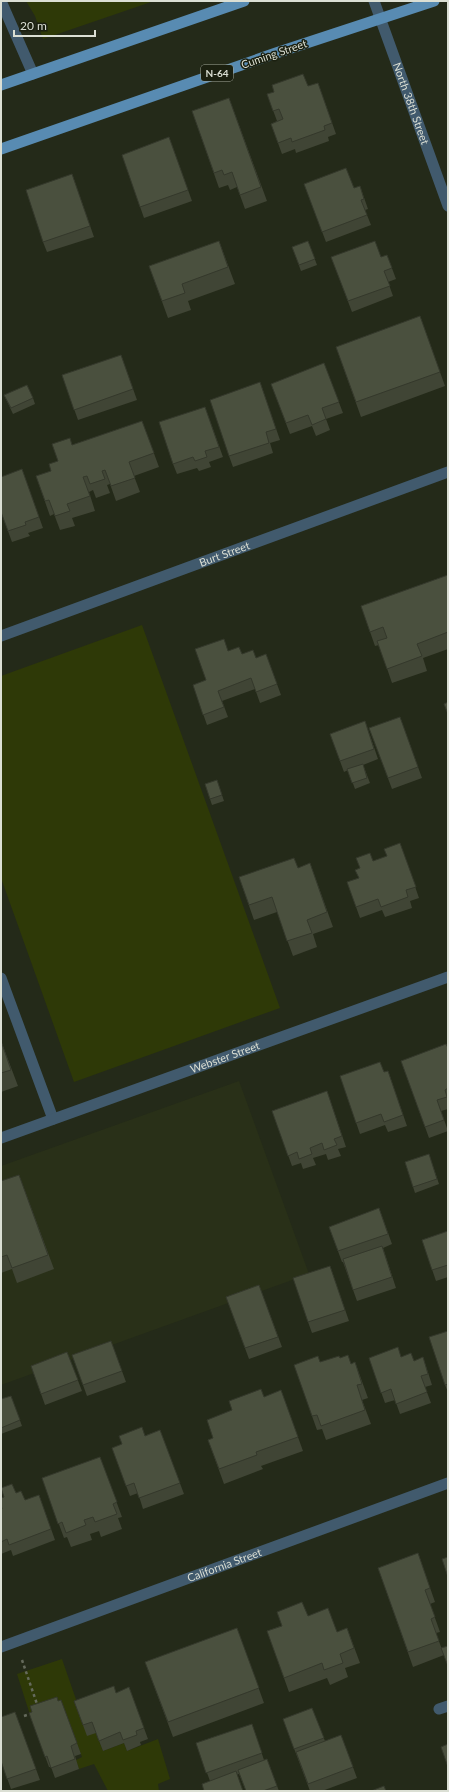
<svg xmlns="http://www.w3.org/2000/svg" width="449" height="1792" font-family="Lato,sans-serif">
<style>
.built{fill:#293018}
.green{fill:#2e3907}
.lines{fill:none;stroke-linecap:round;stroke-linejoin:round}
.path{stroke:#656a5c;stroke-width:2.5;stroke-dasharray:3 3;stroke-linecap:butt}
.service{stroke:#415a6d;stroke-width:11}
.minor{stroke:#415a6d;stroke-width:11}
.tertiary{stroke:#415a6d;stroke-width:11}
.primary{stroke:#588bb2;stroke-width:11}
.wall{fill:#404535}
.building{fill:#4a503e;stroke:#34382b}
.labels{text-anchor:middle;stroke-width:3;stroke-linejoin:round;paint-order:stroke}
.shield{fill:#1b2010;stroke:#a1a699;stroke-width:1}
.shield-label{font-size:10px;font-weight:bold;fill:#dbdfd4}
.street-label{font-size:11px;fill:#dbdfd4;stroke:#1b2010}
</style>
<rect width="100%" height="100%" fill="#242a19"/>
<path class="built" d="M239,1081L309,1274L1,1385V1166Z"/>
<path class="green" d="M26,1H154L43,39L35,16Z
M142,625L280,1008L74,1082L1,878V676Z
M62,1659L80,1711L96,1733L103,1751L124,1743L127,1751L158,1739L170,1779L158,1784L159,1791H108L94,1764L79,1769L76,1760L82,1757L65,1711L60,1707L31,1718L17,1674Z"/>
<g class="lines">
<path class="path" d="M22,1660L38,1707
M24,1716L33,1713"/>
<path class="service" d="M1,978L53,1119
M439,1709L448,1706"/>
<g class="minor">
<path d="M1,1L33,74"/>
<path id="s1" d="M1,636L448,472"/>
<path id="s2" d="M1,1138L448,977"/>
</g>
<g class="tertiary">
<path id="s3" d="M374,1L448,206"/>
<path id="s4" d="M1,1647L448,1483"/>
</g>
<path class="primary" d="M1,85L244,1
M1,149L276,53L434,1"/>
</g>
<path class="wall" d="M318,83L336,134L328,137L329,141L296,153L295,149L282,154L271,124L277,121L267,94L308,86Z
M229,98L267,201L245,209L237,187L230,190L228,185L219,188L192,111Z
M169,137L192,201L144,218L122,155Z
M72,174L94,237L47,252L43,242Z
M304,184L354,188L360,186L368,209L365,210L371,225L326,242Z
M219,241L235,284L188,301L191,310L168,318L149,266Z
M308,241L317,265L301,271L292,247Z
M387,255L396,279L388,282L393,296L352,312L331,257H381Z
M420,316L445,386L361,417L336,347Z
M121,355L137,400L78,420L62,375Z
M324,363L343,413L326,419L330,430L316,436L312,426L290,434L271,384Z
M260,382L280,440L270,443L273,453L233,467L229,456Z
M4,395L33,398L35,404L13,414Z
M205,407L223,457L209,462L211,467L199,471L197,468L177,474L173,464Z
M142,421L159,467L134,476L140,492L116,501L110,484L107,485L110,493L96,498L93,490L89,492L95,511L72,518L75,526L60,530L54,514L50,516L36,476L51,471L58,461L72,445Z
M22,469L43,528L28,533L30,536L12,542L1,512Z
M448,575V649L423,658L427,671L392,683L379,645L375,646L361,606Z
M228,651L256,658L266,654L281,695L260,703L255,689L222,701L228,717L207,725L193,685L206,680Z
M400,717L422,778L392,789L369,728Z
M365,721L378,759L363,765L370,783L355,789L348,770L344,772L330,734Z
M217,780L224,801L212,805L205,784Z
M400,843L419,898L410,901L412,908L385,917L382,910L360,918L347,882L359,878L373,861L387,856Z
M310,863L333,927L313,934L317,947L293,956L277,912L254,920L239,877L298,868Z
M1,1041L18,1086L1,1092Z
M448,1048V1109L441,1111L448,1131L429,1138L401,1061Z
M380,1062L384,1072L388,1071L407,1126L388,1132L385,1125L360,1134L340,1076Z
M327,1091L346,1147L338,1149L341,1156L328,1160L326,1154L313,1158L316,1165L303,1169L301,1163L292,1166L272,1111Z
M429,1154L439,1184L415,1193L405,1162Z
M19,1175L54,1269L17,1283L12,1269L1,1273V1181Z
M379,1208L392,1244L383,1248L396,1288L357,1301L343,1262H342L329,1227Z
M448,1231V1277L436,1281L422,1240Z
M330,1266L349,1321L312,1333L308,1322Z
M259,1285L282,1347L249,1359L226,1297Z
M448,1331V1392L445,1385Z
M111,1341L126,1382L87,1396L72,1355Z
M67,1352L82,1391L45,1405L31,1366Z
M401,1357L414,1361L423,1357L432,1385L425,1387L431,1403L400,1414L395,1400L385,1403L369,1358Z
M340,1358L351,1364L355,1362L368,1398L362,1400L371,1424L326,1440L322,1429L317,1430L312,1416L320,1362Z
M281,1390L303,1451L261,1466L263,1469L224,1484L208,1440L213,1438L264,1397Z
M11,1396L22,1426L1,1434V1399Z
M160,1430L184,1494L143,1509L138,1493L130,1496L112,1448Z
M100,1457L122,1517L118,1518L122,1529L101,1537L99,1531L90,1534L92,1540L71,1547L67,1537L64,1538L42,1478Z
M16,1493L25,1500L39,1495L55,1540L13,1556L11,1550L1,1554V1509H2Z
M418,1553L435,1602L430,1604L440,1632L436,1633L444,1655L413,1667L378,1568Z
M308,1616L337,1632L347,1628L360,1663L345,1668L348,1677L330,1685L327,1678L289,1692L267,1631Z
M237,1628L264,1703L173,1737L145,1662Z
M129,1687L148,1739L140,1742L141,1745L127,1751L124,1743L103,1751L96,1733L87,1736L74,1701L116,1693Z
M312,1708L325,1741L341,1735L357,1778L322,1791H310L283,1719Z
M15,1712L40,1780L11,1789L1,1761Z
M29,1713L77,1743L81,1754L75,1756L79,1769L55,1778L51,1767H49Z
M252,1724L264,1760L267,1759L279,1791H246L239,1774L210,1781L196,1743Z"/>
<path class="building" d="M303,74L308,86L318,83L332,123L324,126L325,130L292,142L291,138L278,143L271,124L283,119L279,109L273,111L267,94L274,92L272,85Z
M229,98L261,187L240,195L232,172L224,175L222,170L214,173L192,111Z
M169,137L188,190L140,207L122,155Z
M346,168L354,188L360,186L364,199L361,200L367,215L322,232L304,184Z
M72,174L90,226L43,242L26,190Z
M219,241L228,267L182,284L185,293L162,301L149,266Z
M308,241L315,259L299,265L292,247Z
M375,241L381,257L387,255L392,268L384,271L390,286L348,301L331,257Z
M420,316L440,372L356,402L336,347Z
M121,355L133,389L74,410L62,375Z
M324,363L339,402L322,408L326,419L312,425L308,415L286,423L271,384Z
M260,382L276,429L266,432L269,443L229,456L210,400Z
M27,385L33,398L11,408L4,395Z
M205,407L219,447L205,451L207,457L195,461L193,457L173,464L159,422Z
M142,421L154,453L129,462L135,478L111,486L105,470L102,471L105,479L90,484L87,476L83,477L90,496L67,504L70,511L55,516L49,500L45,501L36,476L51,471L49,464L58,461L52,444L70,438L72,445Z
M22,469L39,517L25,522L26,525L8,531L1,512V477Z
M448,575V632L417,644L422,656L387,669L377,641L387,638L383,627L370,632L361,606Z
M224,639L228,651L239,647L242,654L253,650L256,658L266,654L277,684L256,692L251,678L218,691L224,707L203,715L193,685L206,680L195,649Z
M448,702V714L444,704Z
M400,717L418,767L388,778L369,728Z
M365,721L374,749L340,761L330,734Z
M363,764L367,778L352,783L347,769Z
M217,780L222,795L210,799L205,784Z
M400,843L416,887L406,890L408,897L381,907L378,899L356,907L347,882L359,878L355,870L360,868L356,858L370,853L373,861L387,856L384,849Z
M294,858L298,868L310,863L327,912L307,920L312,933L287,941L272,897L249,905L239,877Z
M1,1041L11,1070L1,1073Z
M446,1044L448,1048V1088L445,1090L447,1097L437,1100L444,1120L425,1127L401,1061Z
M380,1062L384,1072L388,1071L403,1115L384,1122L381,1114L356,1123L340,1076Z
M327,1091L342,1136L334,1139L337,1145L324,1150L322,1143L310,1148L312,1154L299,1159L297,1152L288,1156L272,1111Z
M429,1154L437,1179L413,1187L405,1162Z
M19,1175L48,1255L12,1268L7,1255L1,1257V1181Z
M379,1208L388,1234L338,1251L329,1227Z
M448,1231V1265L432,1270L422,1240Z
M382,1246L392,1277L353,1290L343,1259Z
M330,1266L345,1310L308,1322L293,1278Z
M259,1285L278,1337L245,1348L226,1297Z
M448,1331V1384L445,1385L429,1337Z
M111,1341L122,1371L83,1385L72,1355Z
M398,1347L401,1357L411,1353L414,1361L423,1357L428,1374L421,1376L427,1392L396,1404L391,1389L381,1393L369,1358Z
M67,1352L78,1380L41,1394L31,1366Z
M348,1355L351,1364L355,1362L362,1384L357,1385L365,1410L321,1426L317,1415L312,1416L294,1365L318,1356L320,1362L339,1356L340,1358Z
M261,1389L264,1397L281,1390L298,1437L256,1452L257,1455L219,1469L208,1440L213,1438L207,1420L232,1410L229,1401Z
M11,1396L20,1420L1,1428V1399Z
M142,1427L145,1436L160,1430L180,1483L139,1498L134,1483L126,1486L112,1448L122,1444L119,1436Z
M100,1457L117,1502L113,1504L117,1514L95,1522L93,1517L84,1520L86,1525L66,1533L62,1522L58,1524L42,1478Z
M12,1484L16,1493L21,1491L25,1500L39,1495L51,1529L9,1545L7,1539L1,1542V1509H2L1,1505V1498L4,1497L1,1488Z
M418,1553L430,1588L425,1590L435,1617L431,1619L439,1641L408,1652L378,1568Z
M448,1557V1577L442,1559Z
M302,1602L308,1616L328,1608L337,1632L347,1628L354,1648L340,1654L343,1663L324,1670L322,1663L284,1678L267,1631L282,1626L277,1612Z
M237,1628L259,1688L168,1722L145,1662Z
M448,1646V1666L441,1648Z
M114,1686L116,1693L129,1687L144,1728L136,1731L137,1735L123,1740L120,1732L99,1741L92,1722L83,1725L74,1701Z
M57,1697L58,1701L61,1700L77,1743L71,1746L75,1759L51,1768L47,1756L45,1757L29,1713L32,1712L30,1706Z
M312,1708L324,1738L294,1749L283,1719Z
M15,1712L36,1769L7,1779L1,1761V1717Z
M252,1724L262,1753L206,1773L196,1743Z
M341,1735L353,1767L308,1784L296,1752Z
M448,1744V1767L441,1747Z
M267,1759L277,1786L263,1791H246L238,1770Z
M236,1771L243,1791H204L202,1784Z
M384,1786L386,1791H371Z"/>
<g class="labels">
<rect class="shield" x="201" y="65" width="32" height="16" rx="3"/>
<g class="shield-label">
<text x="217" y="77">N-64</text>
</g>
<g class="street-label">
<text transform="translate(274 54) rotate(-19)" y="4">Cuming Street</text>
<text dy="4" stroke="none"><textPath href="#s3" startOffset="109">North 38th Street</textPath></text>
<text dy="4" stroke="none"><textPath href="#s1" startOffset="238">Burt Street</textPath></text>
<text dy="4" stroke="none"><textPath href="#s2" startOffset="238">Webster Street</textPath></text>
<text dy="4" stroke="none"><textPath href="#s4" startOffset="238">California Street</textPath></text>
</g>
</g>
<rect width="449" height="1792" fill="none" stroke="#dbdfd4" stroke-width="4"/>
<path d="M14 30v6h81v-6" fill="none" stroke="#dbdfd4" stroke-width="2"/>
<text x="20" y="30" font-size="12" fill="#dbdfd4" stroke="#1b2010" stroke-width="3" paint-order="stroke">20 m</text>
</svg>
